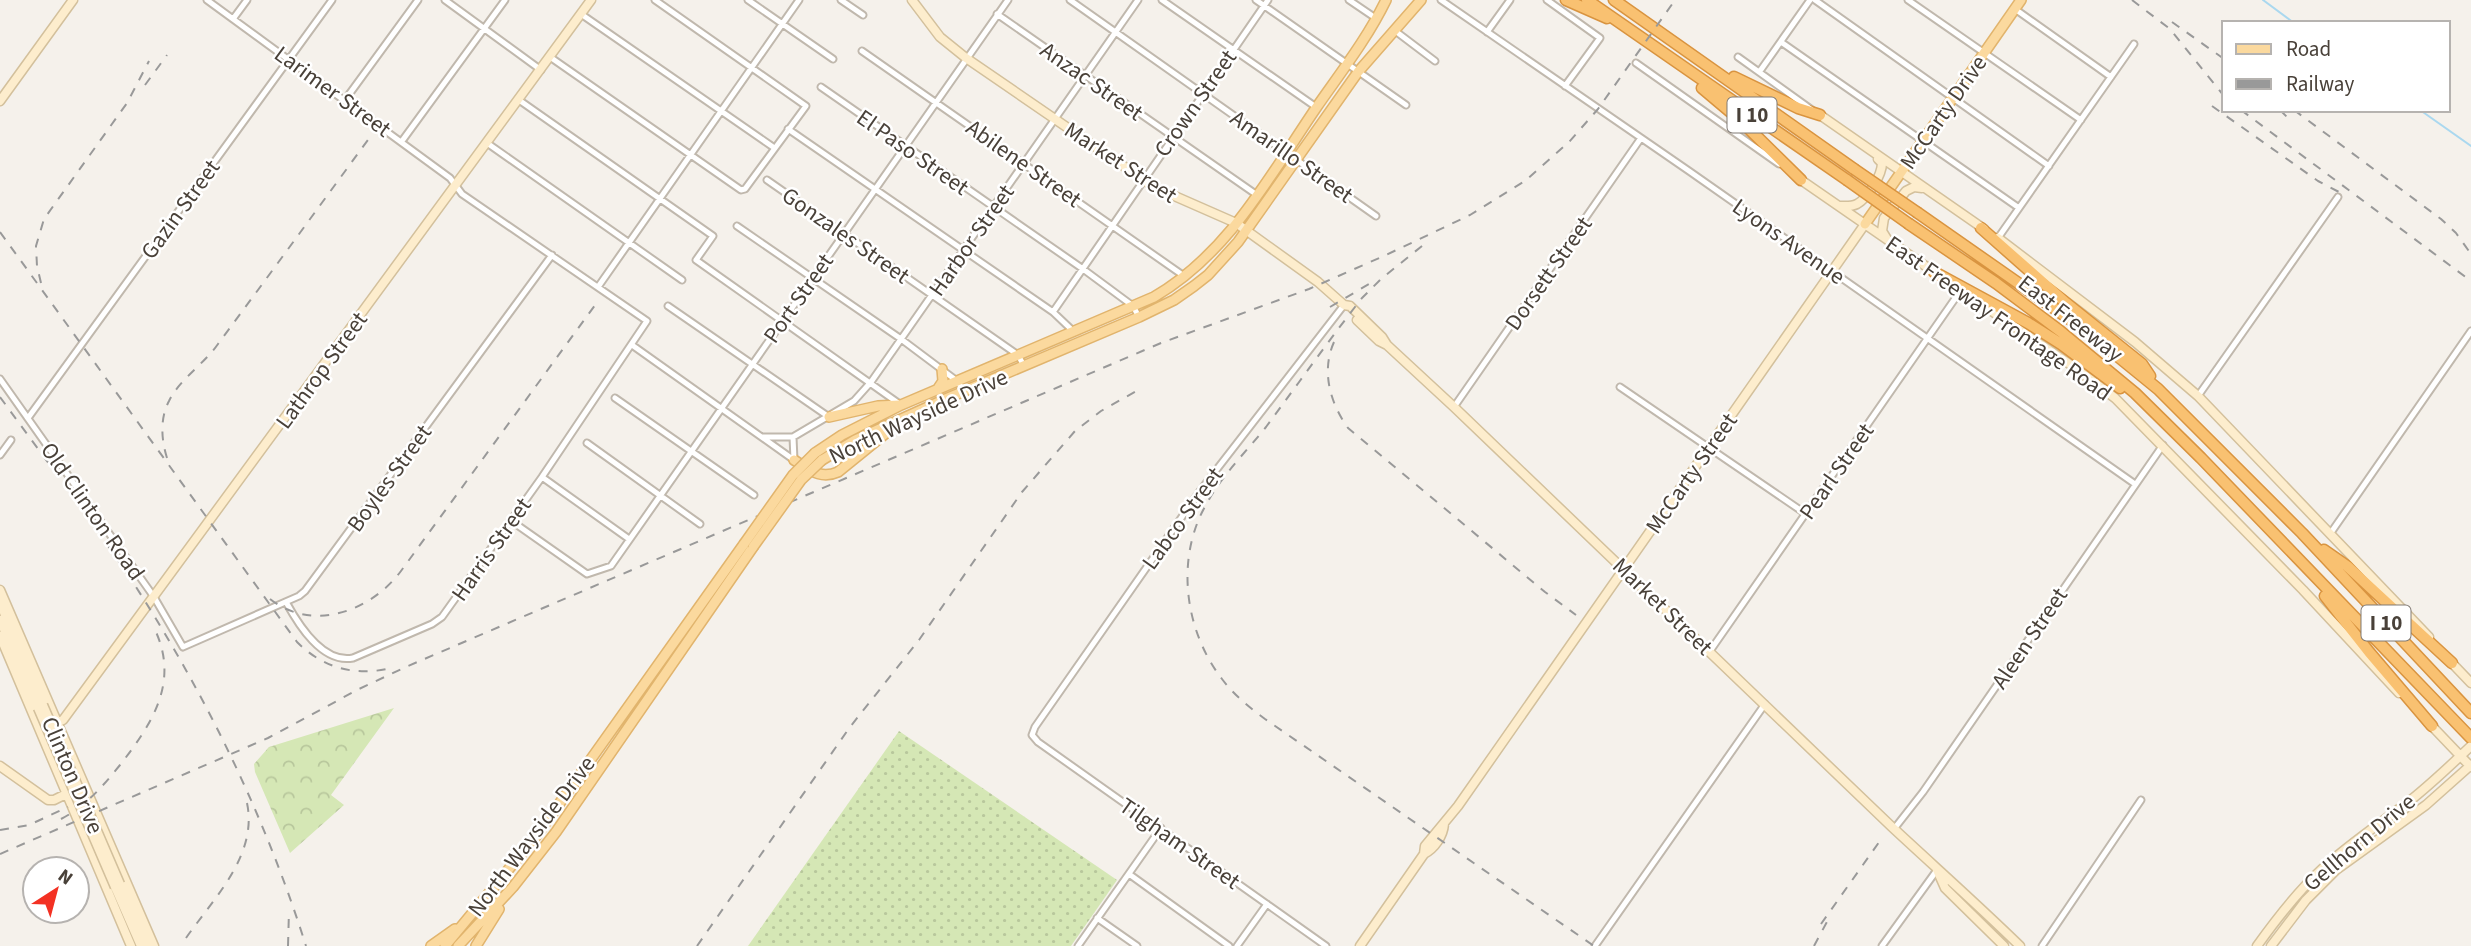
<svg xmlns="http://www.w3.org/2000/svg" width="2471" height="946" font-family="'Source Sans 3',sans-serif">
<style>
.grass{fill:url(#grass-dots)}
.forest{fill:url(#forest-crowns)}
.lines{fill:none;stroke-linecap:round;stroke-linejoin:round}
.stream{stroke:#aad8ef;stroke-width:2}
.street-casing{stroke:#c0b8ad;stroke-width:9}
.secondary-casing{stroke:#d3c09c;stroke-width:11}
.primary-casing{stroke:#e1b46d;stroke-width:12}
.highway-casing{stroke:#d99440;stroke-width:13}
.street{stroke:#fff;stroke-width:5}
.secondary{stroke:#fdedcd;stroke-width:8}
.primary{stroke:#fbd99e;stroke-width:9}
.highway{stroke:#f9c171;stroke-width:10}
.rail{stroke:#999;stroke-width:2;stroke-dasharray:9 9;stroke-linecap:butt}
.secondary-bridge-casing{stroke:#d3c09c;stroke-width:11;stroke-linecap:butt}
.primary-bridge-casing{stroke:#e1b46d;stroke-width:12;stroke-linecap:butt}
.highway-bridge-casing{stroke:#d99440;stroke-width:13;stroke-linecap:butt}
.secondary-bridge{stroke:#fdedcd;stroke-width:8}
.primary-bridge{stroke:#fbd99e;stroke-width:9}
.highway-bridge{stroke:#f9c171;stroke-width:10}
.labels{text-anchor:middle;stroke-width:5;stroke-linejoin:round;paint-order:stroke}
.shield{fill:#fff;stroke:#807a74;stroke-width:2}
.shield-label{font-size:21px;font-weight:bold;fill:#494139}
.street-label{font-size:23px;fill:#494139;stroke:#fff}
</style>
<defs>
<pattern id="grass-dots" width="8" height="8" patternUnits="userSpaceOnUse" patternTransform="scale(1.75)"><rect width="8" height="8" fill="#d5e7b5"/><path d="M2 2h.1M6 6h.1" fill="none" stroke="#b8c79c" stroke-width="1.8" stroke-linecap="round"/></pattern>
<pattern id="forest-crowns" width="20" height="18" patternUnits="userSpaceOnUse" patternTransform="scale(1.75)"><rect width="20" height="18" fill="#d5e7b5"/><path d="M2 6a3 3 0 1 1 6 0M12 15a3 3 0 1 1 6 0" fill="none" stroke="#b8c79c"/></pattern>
</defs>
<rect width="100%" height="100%" fill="#f5f1eb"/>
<path class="grass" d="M899,731L1117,880L1071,946H748Z"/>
<path class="forest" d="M394,708L331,795L344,805L290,853L255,772L254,764L269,747Z"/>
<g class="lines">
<path class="stream" d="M2263,0L2294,23
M2420,110L2471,146"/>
<g class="street-casing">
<path id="street" d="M207,0L450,178L462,194L647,321L542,477L442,617L432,624L353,658C322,664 298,624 286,602
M445,0L541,70
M748,0L833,59
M841,0L863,15
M1070,0L1376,216
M1162,0L1316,107
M1256,0L1406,105
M1349,0L1377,19
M1441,0L1689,171L2135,484
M1547,0L1600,38L1565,86
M1815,0L2049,166
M1908,0L2081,120
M2015,9L2111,77
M581,14L773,147
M997,14L1257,195
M233,19L247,0
M1394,30L1435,61
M1487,32L1510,0
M1781,42L2019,208
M862,51L1184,276
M550,57L741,190L745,189L806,106L655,0
M1738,57L1812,110
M1636,63L1779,164
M1760,71L1810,0
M821,87L1083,269L1133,306L1139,317
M345,100L418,0
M519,100L713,236L696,260L901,405
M788,129L1053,312L1073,331
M402,141L505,0
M487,143L682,280
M767,180L1018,355L1024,366
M737,226L901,339L957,381L964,391
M1998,238L2134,44
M598,287L799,0
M668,306L829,417
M1053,312L1268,0
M632,345L794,460
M0,379L154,597L183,647L299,596L305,591L552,255
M1620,387L1806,514
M2198,396L2338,197
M615,398L754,495
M1454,407L1641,138
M28,418L332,0
M763,437H793L854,401L871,382L1138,0
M793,437L794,460
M587,443L700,524
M0,455L11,440
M542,477L629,539
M510,520L587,574L611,566L1008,0
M2330,534L2471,331
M1710,651L1961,290
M1894,829L1923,792L2163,445
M1129,874L1229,946
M1097,918L1137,946
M1078,946L1161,828
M1237,946L1267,904
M1326,946L1038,742L1032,735L1035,727L1200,491L1344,305
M1595,946L1765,704
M1882,946L1937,870
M2042,946L2141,800"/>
</g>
<g class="secondary-casing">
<path id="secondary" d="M912,0L940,37L966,58L1154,187L1236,223L1318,282L1344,305L1350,306L1382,337L1387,345L1454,407L1892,827C1935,867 1978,905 2020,946
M0,101L73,0
M1820,115L1984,229
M1801,180L1937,274
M1839,206C1845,206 1851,207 1857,204C1868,198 1882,175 1882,163L1878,159
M1998,238L2135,342L2198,396L2429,637
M1887,239L1882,231L1884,218L1906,191L1914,187L1922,188
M1971,297L2071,365L2115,398L2303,590L2399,693
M1357,320L1379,341L1387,345
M0,590L154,946
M0,603L43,705
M0,620L38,708
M0,636L131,946
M2449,660L2471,683
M2428,722L2471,767
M40,729L63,720L591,0
M0,766L48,800H54L72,791
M1424,854L1425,846L1458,806L1865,224
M1937,870L1945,888L2004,946
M120,884L147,946
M115,887L141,946
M1360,946L1424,854C1435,848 1443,836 1444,824
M2257,946C2277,918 2297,892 2322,869C2349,844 2378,825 2407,803C2429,786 2450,766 2471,746
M2271,946L2306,900L2336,870L2426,805L2471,765"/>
</g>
<g class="primary-casing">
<path id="primary" d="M1865,224L2021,0
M937,390L943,381L942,369
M829,417L878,406L900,405
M815,453L842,435L901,405L1154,297C1228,254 1269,177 1316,108C1341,72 1367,39 1386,0
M794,460C809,469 820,480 838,472L891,429
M822,460L855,440L941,401L1139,317L1174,300L1194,286L1208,275L1238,242L1358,72L1421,0
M431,946L455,929
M445,946L537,835L744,544
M458,946L513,887L556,832L753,547
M476,946L499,909"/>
</g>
<g class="highway-casing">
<path id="highway" d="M1566,0L1607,18
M1587,0L1847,180
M1614,0L1854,169
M1734,77L1798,108L1820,115
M1702,88L1740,120L1801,180
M1918,213L2088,332L2158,389L2302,533L2471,713
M1909,224L1996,283L2060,331L2135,393L2201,458L2471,738
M1981,228L2066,303L2142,364L2150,376
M1934,272L2028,323L2061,344L2120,388
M2324,550L2347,566L2452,663
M2325,596L2369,652L2432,726"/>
</g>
<use href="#street" class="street"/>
<use href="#secondary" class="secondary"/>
<use href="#primary" class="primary"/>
<use href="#highway" class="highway"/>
<path class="rail" d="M2132,0L2170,29L2224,96
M2172,22L2224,59
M145,85L167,55
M2212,106L2318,181L2339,192
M2241,110L2471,281
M2280,110L2291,121
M2294,110L2441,219L2456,233L2471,254
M0,232L297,642C322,667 352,676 387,669
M1422,246L1381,279L1362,298C1329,340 1298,384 1266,427C1246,452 1223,474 1207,503C1175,557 1184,630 1222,679C1234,695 1249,707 1265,719L1594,946
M41,283L37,266L36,246L44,219L127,103L149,61
M1330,307L1369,284
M1334,342C1321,371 1330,403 1348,428L1545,592L1576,615
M0,397C46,460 93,522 136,587C208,699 266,819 306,946
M167,458C161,439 160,418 169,401C179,380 204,364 218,344C270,274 321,204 373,133
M270,599C313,633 371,611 401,571L598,301
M61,819C86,806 103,786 120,765C151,725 179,684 156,632
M0,830L29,825L68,807
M0,854L268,738L359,689L408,666L1161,343L1309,289L1386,255L1470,215L1525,181L1569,142L1598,109L1675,0
M1821,924L1882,838
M186,938C214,898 258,855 247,803
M288,946L289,910
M697,946L850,727L919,640L1022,492L1075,431L1101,411L1140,389
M1814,946L1829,918"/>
<g class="secondary-bridge-casing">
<path id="secondary-bridge" d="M43,705L120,884
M38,708L115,887"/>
</g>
<g class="primary-bridge-casing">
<path id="primary-bridge" d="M744,544L793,475L815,453
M753,547L801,480L822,460"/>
</g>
<g class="highway-bridge-casing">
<path id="highway-bridge" d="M1854,169L1918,213
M1847,180L1909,224"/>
</g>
<use href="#secondary-bridge" class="secondary-bridge"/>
<use href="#primary-bridge" class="primary-bridge"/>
<use href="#highway-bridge" class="highway-bridge"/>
</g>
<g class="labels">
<g class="shield">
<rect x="1727.5" y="97.5" width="49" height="35" rx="5"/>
<rect x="2361.5" y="605.5" width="49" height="35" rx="5"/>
</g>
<g class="shield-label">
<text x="1752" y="122">I 10</text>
<text x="2386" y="630">I 10</text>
</g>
<g class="street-label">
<text transform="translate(1092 81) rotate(35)" y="8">Anzac Street</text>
<text transform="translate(333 91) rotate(36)" y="8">Larimer Street</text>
<text transform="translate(1195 103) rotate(-55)" y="8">Crown Street</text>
<text transform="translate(1943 112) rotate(-55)" y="8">McCarty Drive</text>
<text transform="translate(913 152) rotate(35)" y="8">El Paso Street</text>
<text transform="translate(1292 156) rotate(35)" y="8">Amarillo Street</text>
<text transform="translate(1121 162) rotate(33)" y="8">Market Street</text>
<text transform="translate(1024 163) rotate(35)" y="8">Abilene Street</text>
<text transform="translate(180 209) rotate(-54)" y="8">Gazin Street</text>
<text transform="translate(846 235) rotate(35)" y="8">Gonzales Street</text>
<text transform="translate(971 240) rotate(-55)" y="8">Harbor Street</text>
<text transform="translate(1789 241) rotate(35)" y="8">Lyons Avenue</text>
<text transform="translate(1548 273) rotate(-55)" y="8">Dorsett Street</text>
<text transform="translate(798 298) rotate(-55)" y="8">Port Street</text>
<text transform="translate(1999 318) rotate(35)" y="8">East Freeway Frontage Road</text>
<text transform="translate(2071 318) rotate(38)" y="8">East Freeway</text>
<text transform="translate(321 370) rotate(-54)" y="8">Lathrop Street</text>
<text transform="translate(918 416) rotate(-25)" y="8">North Wayside Drive</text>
<text transform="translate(1836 471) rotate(-55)" y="8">Pearl Street</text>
<text transform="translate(1691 473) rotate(-55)" y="8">McCarty Street</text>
<text transform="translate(389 478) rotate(-54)" y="8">Boyles Street</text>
<text transform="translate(93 511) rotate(55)" y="8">Old Clinton Road</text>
<text transform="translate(1182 518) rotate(-54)" y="8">Labco Street</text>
<text transform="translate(491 549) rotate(-55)" y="8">Harris Street</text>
<text transform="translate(1663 606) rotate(44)" y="8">Market Street</text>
<text transform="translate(2029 638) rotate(-56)" y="8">Aleen Street</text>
<text transform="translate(73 775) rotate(67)" y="8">Clinton Drive</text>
<text transform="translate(531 836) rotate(-53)" y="8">North Wayside Drive</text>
<text transform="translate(2359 842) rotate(-40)" y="8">Gellhorn Drive</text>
<text transform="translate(1180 843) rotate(35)" y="8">Tilgham Street</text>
</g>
</g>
<rect x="2222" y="21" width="228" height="91" fill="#ffffff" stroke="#b6b3b0" stroke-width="2"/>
<rect x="2236" y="44" width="35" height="10" fill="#fbd99e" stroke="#b6b3b0" stroke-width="2"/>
<text x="2286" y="56" font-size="21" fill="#494139">Road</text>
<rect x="2236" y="79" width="35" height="10" fill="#999999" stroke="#b6b3b0" stroke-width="2"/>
<text x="2286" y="91" font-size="21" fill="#494139">Railway</text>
<g transform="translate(56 890) rotate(36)"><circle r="33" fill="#ffffff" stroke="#b6b3b0" stroke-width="2"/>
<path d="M0-5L12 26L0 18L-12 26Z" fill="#f33123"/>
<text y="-10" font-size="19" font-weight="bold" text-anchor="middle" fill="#494139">N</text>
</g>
</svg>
